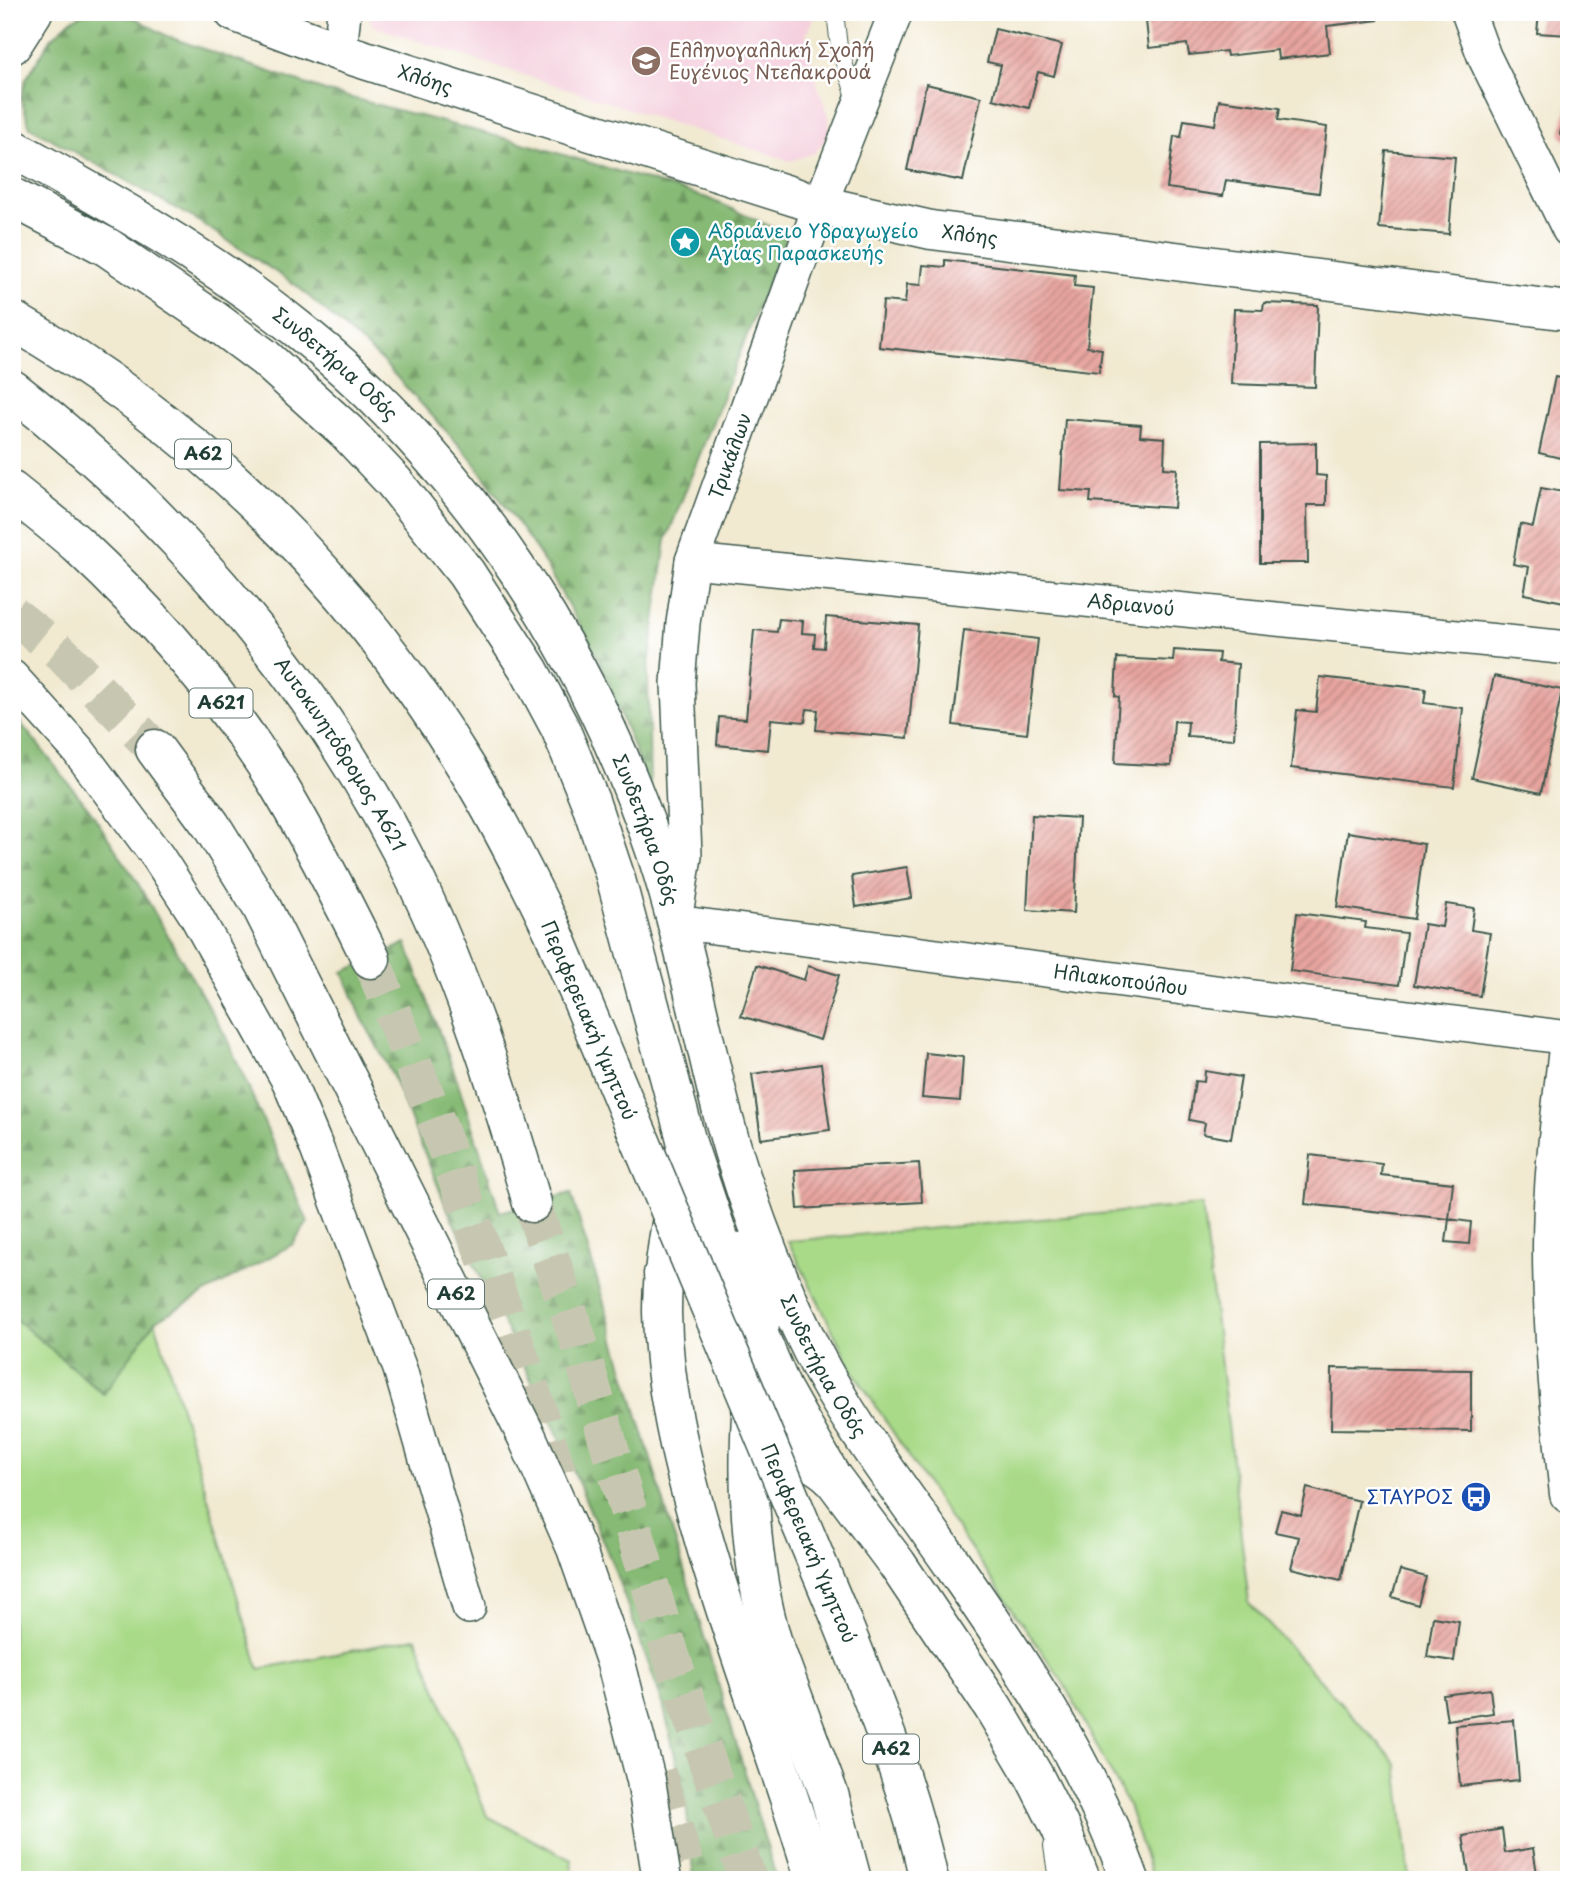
<svg xmlns="http://www.w3.org/2000/svg" width="1581" height="1892" font-family="'Playpen Sans',sans-serif">
<style>
.built{fill:#f4cfdd}
.grass{fill:#a9da88;stroke:#648c5e;stroke-width:2}
.forest{fill:url(#forest-firs);stroke:#527c54;stroke-width:2}
.building{fill:url(#building-hatch)}
.lines{fill:none;stroke-linecap:round;stroke-linejoin:round}
.highway-tunnel{stroke:#c7c7b1;stroke-width:38;stroke-dasharray:38 19;stroke-linecap:butt}
.lane-casing{stroke:#3e574b;stroke-width:18}
.street-casing{stroke:#3e574b;stroke-width:36}
.secondary-casing{stroke:#3e574b;stroke-width:41}
.primary-casing{stroke:#3e574b;stroke-width:41}
.highway-casing{stroke:#3e574b;stroke-width:41}
.lane{stroke:#fff;stroke-width:16}
.street{stroke:#fff;stroke-width:33}
.secondary{stroke:#fff;stroke-width:38}
.primary{stroke:#fff;stroke-width:38}
.highway{stroke:#fff;stroke-width:38}
.highway-bridge-casing{stroke:#3e574b;stroke-width:41;stroke-linecap:butt}
.highway-bridge{stroke:#fff;stroke-width:38}
.labels{text-anchor:middle;stroke-width:5;stroke-linejoin:round;paint-order:stroke}
.shield{fill:#fff;stroke:#627771;stroke-width:2}
.shield-label{font-size:18px;font-weight:bold;fill:#1f3d34}
.education-label{font-size:19px;fill:#785e54;stroke:#fff;text-anchor:start}
.street-label{font-size:19px;fill:#1f3d34;stroke:#fff}
.culture-label{font-size:19px;fill:#0d838f;stroke:#fff;text-anchor:start}
.transit-label{font-size:19px;fill:#164399;stroke:#fff;text-anchor:end}
</style>
<defs>
<pattern id="forest-firs" width="22" height="20" patternUnits="userSpaceOnUse" patternTransform="scale(1.75)"><rect width="22" height="20" fill="#86ba74"/><path d="M5 1l3.5 6h-7zM16 11l3.5 6h-7z" fill="#6d9860"/></pattern>
<pattern id="building-hatch" width="6" height="6" patternUnits="userSpaceOnUse" patternTransform="scale(1.75)"><rect width="6" height="6" fill="#e8a49f"/><path d="M-1 1l2-2M0 6l6-6M5 7l2-2" fill="none" stroke="#bb8782"/></pattern>
</defs>
<rect width="100%" height="100%" fill="#fff"/>
<filter id="ink" filterUnits="userSpaceOnUse"><feTurbulence type="fractalNoise" baseFrequency=".0143" numOctaves="2"/><feDisplacementMap in="SourceGraphic" scale="14" xChannelSelector="R" yChannelSelector="G"/><feConvolveMatrix kernelMatrix="1 2 1 2 8 2 1 2 1" color-interpolation-filters="sRGB"/></filter>
<filter id="wash" filterUnits="userSpaceOnUse"><feTurbulence type="fractalNoise" baseFrequency=".00686" numOctaves="4" result="noise"/><feDisplacementMap in="SourceGraphic" scale="28" xChannelSelector="R" yChannelSelector="G"/><feGaussianBlur stdDeviation="1.57" result="paint"/><feColorMatrix in="noise" values="0 0 0 0 0 0 0 0 0 0 0 0 0 0 0 0 0 1.4 0 .05"/><feComposite in="paint" operator="in"/></filter>
<g filter="url(#wash)">
<rect width="100%" height="100%" fill="#f1e9d0"/>
<path class="built" d="M370,12H815L806,36L818,87L829,116V135L815,153L790,161L375,27L369,20Z"/>
<path class="grass" d="M1202,1205L1249,1603L1397,1764L1410,1880H1153L1127,1803L1064,1684L938,1501L853,1371L788,1241Z
M12,1316L103,1394L155,1321L259,1669L416,1638L487,1816L571,1860L573,1880H12Z"/>
<path class="forest" d="M87,12H119L133,17L169,37L325,91L534,146L707,198L787,234L666,540L648,673L650,791L600,661L538,552L470,457L382,361L297,286L195,219L30,127L21,99L26,79L51,39L71,20Z
M12,712L90,810L137,882L226,1037L308,1222L293,1244L155,1321L104,1394L12,1316Z
M406,943L456,1077L500,1212L571,1193L777,1880H694L686,1804L663,1704L612,1563L562,1443L450,1215L392,1074L362,1018L343,972Z"/>
<g id="blocks">
<path class="building" d="M1025,12H1047L1045,20Z
M1145,12H1377L1378,20L1327,26L1330,53L1278,59L1277,50L1227,56L1226,51L1189,55L1187,44L1149,48Z
M1539,12H1569V35L1537,33Z
M995,29L1062,45L1054,76L1038,72L1029,108L993,99L1001,65L987,62Z
M926,84L981,97L963,181L907,170Z
M1219,100L1280,108L1278,120L1327,127L1319,193L1226,180L1223,196L1167,188L1174,136L1181,137L1184,120L1215,125Z
M1568,102H1569V145L1560,134Z
M1386,151L1455,157L1449,234L1379,228Z
M945,260L1075,275L1074,286L1093,288L1087,347L1102,349L1099,372L879,347L883,301L905,303L907,284L921,285L923,265L945,267Z
M1264,303L1318,305L1315,387L1231,384L1234,309L1263,310Z
M1555,377L1569,380V460L1539,453Z
M1065,419L1141,425L1140,436L1165,438L1164,468L1177,469L1174,508L1090,502L1091,492L1060,490Z
M1316,443V475L1326,476V505H1307L1308,563H1260V444Z
M1541,488L1569,493V603L1524,594L1529,567L1513,564L1520,524L1533,527Z
M826,617L918,625L908,738L816,730L818,710L807,709L805,722L771,719L768,750L717,745L719,717L746,719L754,630L777,632L779,619L803,621L802,633L815,634L814,647L824,648Z
M964,630L1038,639L1027,734L953,725Z
M1174,650L1219,653L1218,662L1238,664L1234,739L1187,736L1188,722L1174,721L1171,766L1115,763L1119,697L1115,696L1117,658L1173,661Z
M1494,676L1562,690L1541,793L1472,778Z
M1320,677L1426,689L1424,703L1463,708L1454,787L1291,768L1297,710L1316,712Z
M1032,815L1079,818L1074,913L1027,910Z
M1348,832L1424,844L1414,919L1337,907Z
M907,867L912,898L856,907L852,876Z
M1446,904L1474,908L1471,930L1490,933L1480,996L1414,985L1424,924L1442,927Z
M1297,913L1366,922L1365,928L1406,933L1399,985L1290,971Z
M757,965L804,980L808,966L839,975L820,1040L741,1016Z
M926,1053L963,1057L960,1101L922,1098Z
M821,1064L830,1130L761,1139L752,1074Z
M1205,1071L1241,1077L1231,1139L1203,1134L1205,1123L1189,1120L1195,1081L1204,1082Z
M1310,1155L1382,1164L1381,1175L1453,1183L1449,1219L1471,1222L1469,1244L1446,1242L1449,1219L1305,1204Z
M919,1163L922,1202L798,1209L795,1170Z
M1332,1368L1471,1370V1431L1331,1429Z
M1307,1488L1359,1501L1341,1580L1291,1568L1299,1537L1275,1532L1281,1510L1301,1515Z
M1400,1570L1426,1577L1418,1605L1392,1597Z
M1433,1617L1459,1621L1454,1661L1427,1657Z
M1490,1689L1493,1713L1447,1720L1443,1695Z
M1514,1720L1519,1780L1460,1786L1455,1725Z
M1502,1829L1505,1853L1533,1848L1538,1880H1470L1463,1836Z"/>
</g>
</g>
<g filter="url(#ink)">
<use href="#blocks" fill-opacity="0" stroke="#3e574b" stroke-width="2"/>
<g class="lines">
<path class="highway-tunnel" d="M12,614L61,653L155,749
M371,959L440,1131L522,1362L558,1474
M532,1203L578,1340L671,1656L748,1880
M657,1773L690,1880"/>
<g class="lane-casing">
<path id="lane" d="M835,12L839,47L857,103
M1052,1846L1057,1880"/>
</g>
<g class="street-casing">
<g id="street">
<path id="s1" d="M896,12L820,205L692,561L683,623L678,683L685,856L675,922L1569,1038"/>
<path d="M1468,12L1484,56L1569,230"/>
<path d="M340,52L344,12"/>
<path id="s2" d="M692,561L1569,648"/>
<path d="M12,677L78,750L158,857L195,914L289,1082L317,1149L400,1369L469,1607"/>
</g>
</g>
<g class="secondary-casing">
<g id="secondary">
<path id="s3" d="M234,12L340,52L820,205L931,230L1569,311"/>
<path d="M12,45L33,12"/>
<path id="s4" d="M12,148C112,203 211,259 300,331C466,463 589,653 656,853C684,937 700,1026 722,1112C744,1194 774,1274 812,1351C851,1428 904,1494 953,1565C1022,1664 1089,1766 1130,1880"/>
<path d="M12,197L107,247L214,320L265,358L347,432L394,482L466,573L529,670L560,728L590,801L615,876L687,1143L723,1250L782,1389L831,1476L897,1564L993,1707L1034,1776L1061,1829L1081,1880"/>
</g>
</g>
<g class="primary-casing">
<path id="primary" d="M1569,1040C1561,1109 1552,1179 1552,1248C1552,1331 1560,1412 1569,1494"/>
</g>
<g class="highway-casing">
<g id="highway">
<path d="M12,320C203,430 354,582 468,770C499,821 526,875 552,929"/>
<path id="s5" d="M12,389C177,517 328,696 418,885C466,987 501,1095 532,1203"/>
<path d="M12,491C34,509 57,526 78,545C152,614 222,695 276,781C311,839 341,898 371,959"/>
<path d="M155,749L211,825L261,906L527,1437L576,1548L616,1663L646,1780L662,1880"/>
<path d="M687,1143C676,1199 662,1255 662,1312C663,1384 680,1456 700,1526C733,1645 780,1761 815,1880"/>
<path d="M663,1274C698,1247 728,1247 770,1257C749,1381 736,1517 772,1640L829,1794L852,1880"/>
<path d="M757,1487C774,1448 802,1451 831,1476"/>
<path d="M842,1622C876,1706 910,1791 929,1880"/>
</g>
</g>
<use href="#lane" class="lane"/>
<use href="#street" class="street"/>
<use href="#secondary" class="secondary"/>
<use href="#primary" class="primary"/>
<use href="#highway" class="highway"/>
<g class="highway-bridge-casing">
<path id="highway-bridge" d="M552,929L842,1622"/>
</g>
<use href="#highway-bridge" class="highway-bridge"/>
</g>
</g>
<defs>
<g id="school-disc" transform="scale(1.575)"><circle r="9.5" fill="#8d6e63" stroke="#fff"/><path d="M0-5L7-2L0 1L-7-2ZM-4 1L0 2.5L4 1V4Q0 6-4 4Z" fill="#fff"/></g>
<g id="sight-disc" transform="scale(1.575)"><circle r="9.5" fill="#0f9aa8" stroke="#fff"/><path d="M0-6L1.8-2.2L6-1.7L2.9 1.2L3.7 5.4L0 3.3L-3.7 5.4L-2.9 1.2L-6-1.7L-1.8-2.2Z" fill="#fff"/></g>
<g id="bus-disc" transform="scale(1.575)"><circle r="9.5" fill="#1a4fb4" stroke="#fff"/><path d="M-5-6H5V4H4V6H2V4H-2V6H-4V4H-5ZM-3.5-4V0h7V-4ZM-3.5 1.2v1.5H-2V1.2ZM2 1.2v1.5H3.5V1.2Z" fill="#fff"/></g>
</defs>
<g fill-rule="evenodd">
<use href="#school-disc" x="646" y="61"/>
<use href="#sight-disc" x="685" y="242"/>
<use href="#bus-disc" x="1476" y="1497"/>
</g>
<g class="labels">
<g class="shield">
<rect x="175" y="439.5" width="56" height="29" rx="5"/>
<rect x="189.5" y="688.5" width="63" height="29" rx="5"/>
<rect x="428" y="1279.5" width="56" height="29" rx="5"/>
<rect x="863" y="1734.5" width="56" height="29" rx="5"/>
</g>
<g class="shield-label">
<text x="203" y="460">Α62</text>
<text x="221" y="709">Α621</text>
<text x="456" y="1300">Α62</text>
<text x="891" y="1755">Α62</text>
</g>
<g class="education-label">
<text x="669" y="57">Ελληνογαλλική Σχολή<tspan x="669" dy="22">Ευγένιος Ντελακρουά</tspan></text>
</g>
<g class="street-label">
<text dy="7" stroke="none"><textPath href="#s3" startOffset="203">Χλόης</textPath></text>
<text dy="7" stroke="none"><textPath href="#s3" startOffset="770">Χλόης</textPath></text>
<text dy="7" stroke="none"><textPath href="#s4" startOffset="390">Συνδετήρια Οδός</textPath></text>
<text transform="translate(730 456) rotate(-70)" y="7">Τρικάλων</text>
<text dy="7" stroke="none"><textPath href="#s2" startOffset="441">Αδριανού</textPath></text>
<text dy="7" stroke="none"><textPath href="#s5" startOffset="494">Αυτοκινητόδρομος Α621</textPath></text>
<text dy="7" stroke="none"><textPath href="#s4" startOffset="957">Συνδετήρια Οδός</textPath></text>
<text dy="7" stroke="none"><textPath href="#s1" startOffset="1398">Ηλιακοπούλου</textPath></text>
<text transform="translate(589 1020) rotate(67)" y="7">Περιφερειακή Υμηττού</text>
<text dy="7" stroke="none"><textPath href="#s4" startOffset="1524">Συνδετήρια Οδός</textPath></text>
<text transform="translate(809 1543) rotate(67)" y="7">Περιφερειακή Υμηττού</text>
</g>
<g class="culture-label">
<text x="708" y="238">Αδριάνειο Υδραγωγείο<tspan x="708" dy="22">Αγίας Παρασκευής</tspan></text>
</g>
<g class="transit-label">
<text x="1453" y="1504">ΣΤΑΥΡΟΣ</text>
</g>
</g>
<rect width="1581" height="1892" fill="none" stroke="#fff" stroke-width="42"/>
</svg>
